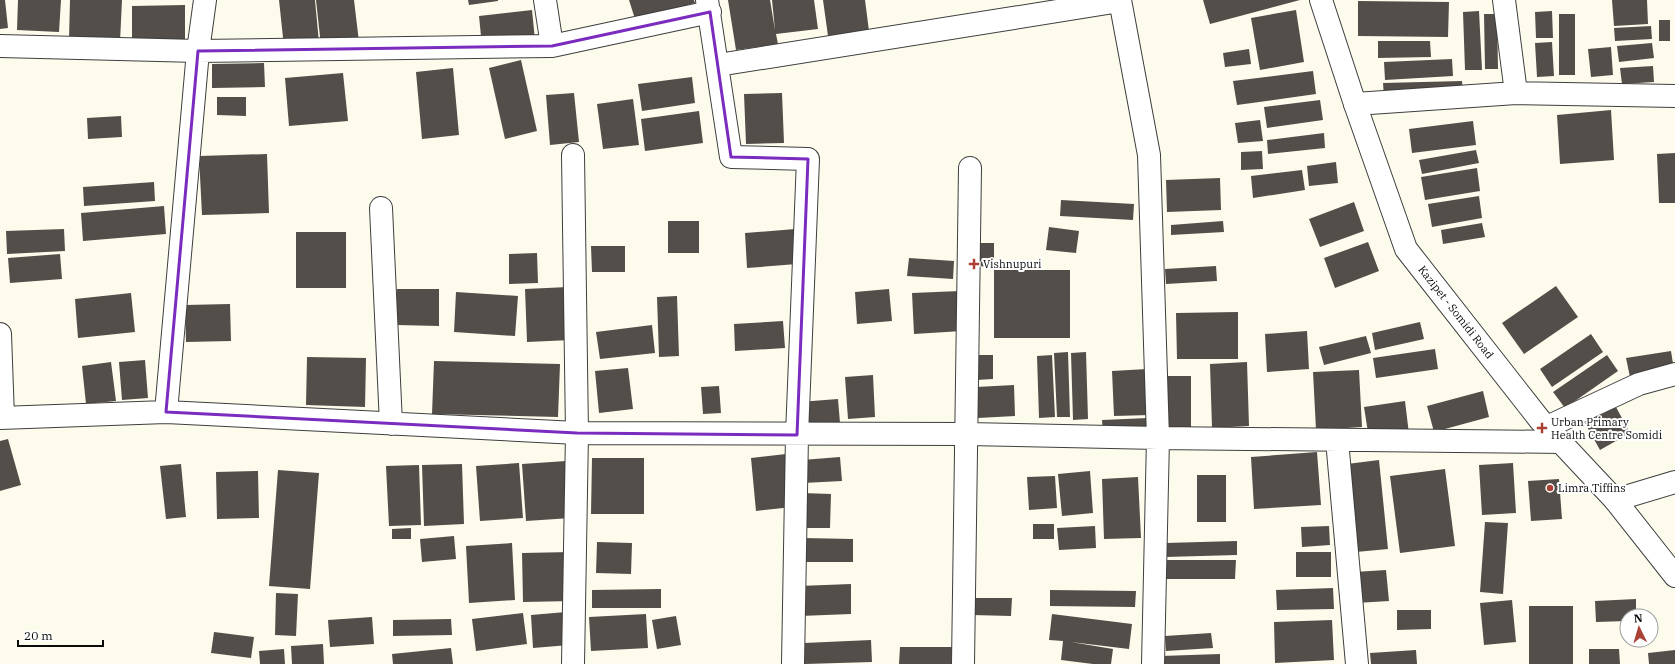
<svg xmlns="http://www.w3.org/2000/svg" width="1675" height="664" font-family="'IBM Plex Serif',serif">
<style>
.building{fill:#534e49}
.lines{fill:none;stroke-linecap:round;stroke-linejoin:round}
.minor-casing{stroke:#3e3e3e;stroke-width:24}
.tertiary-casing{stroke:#3e3e3e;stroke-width:24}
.minor{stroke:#fff;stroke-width:22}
.tertiary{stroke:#fff;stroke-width:22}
.marked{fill:none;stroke:#7b2cbf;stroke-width:3;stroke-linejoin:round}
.poi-dot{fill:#ab4034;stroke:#fff;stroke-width:1.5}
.labels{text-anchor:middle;stroke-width:4;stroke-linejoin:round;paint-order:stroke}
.poi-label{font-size:11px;fill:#0b0b0b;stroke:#fff;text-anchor:start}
.street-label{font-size:11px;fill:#0b0b0b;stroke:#fff}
</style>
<rect width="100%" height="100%" fill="#fdfcec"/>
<path class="building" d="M0,0H5L8,28L0,29Z
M18,0H61L59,32L17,30Z
M70,0H122L120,42L69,39Z
M279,0H315L319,43L284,47Z
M316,0H354L359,42L321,46Z
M468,0H498V1L469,5Z
M629,0H694L695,3L635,19Z
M728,0H770L775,30L772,0H814L818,29L776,34L778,44L736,50Z
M823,0H865L869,31L828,36Z
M1203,0H1300L1210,24Z
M1612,0H1647L1648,24L1614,26Z
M1358,1L1449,2L1448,37L1358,36Z
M185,5V40H132V6Z
M532,10L535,40L482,46L479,16Z
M1296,10L1304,62L1260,70L1251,18Z
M1479,11L1482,70H1465L1463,12Z
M1552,11L1553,38H1536L1535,12Z
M1484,14H1497L1498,69H1485Z
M1559,14H1575V75H1559Z
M1659,20H1670V41H1659Z
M1651,26L1652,39L1615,41L1614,28Z
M1378,41H1430L1431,57L1378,58Z
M1552,42L1554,76L1537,77L1535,43Z
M1652,43L1654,58L1619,62L1617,46Z
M1611,47L1613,75L1591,77L1588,49Z
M1249,49L1251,64L1225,67L1223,53Z
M1452,59L1453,76L1385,80L1384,62Z
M521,60L537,131L505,139L489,68Z
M264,63L265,87L212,88V64Z
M1653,66L1654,82L1622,84L1620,68Z
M453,68L459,135L422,139L416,72Z
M1313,71L1316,94L1237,105L1233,81Z
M343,73L348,121L289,126L285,78Z
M692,77L695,103L642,111L638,84Z
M1462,81L1463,93L1384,97L1383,83Z
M574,93L579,142L550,145L546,95Z
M782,93L784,143L746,144L744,94Z
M217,97H246V116L217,115Z
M633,99L639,145L603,149L597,104Z
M1320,100L1323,120L1267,128L1264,107Z
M1611,110L1614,160L1560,164L1557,115Z
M699,111L703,143L645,151L641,119Z
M121,116L122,137L88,139L87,118Z
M1260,120L1263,141L1238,143L1235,123Z
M1473,121L1476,145L1412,153L1409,129Z
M1324,133L1325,148L1268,154L1267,140Z
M1476,150L1479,163L1422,174L1419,160Z
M1262,151L1263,169L1241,170V152Z
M1675,153V203H1659L1657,154Z
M267,154L269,213L202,215L199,156Z
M1336,162L1338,183L1309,186L1307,166Z
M1477,168L1480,191L1425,200L1421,177Z
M1302,170L1305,190L1253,198L1251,176Z
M1220,178L1221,210L1167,212L1166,180Z
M154,182L155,201L84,206L83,187Z
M1479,196L1482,218L1432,227L1428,204Z
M1061,200L1134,204L1133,220L1060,216Z
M1354,202L1364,231L1320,247L1309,219Z
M164,206L166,234L83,241L81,213Z
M668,221H699V253H668Z
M1223,221L1224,232L1171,235V225Z
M1482,223L1485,237L1443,244L1441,230Z
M1049,227L1079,231L1076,253L1046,250Z
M64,229L65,251L7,254L6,231Z
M795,229L797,264L747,268L745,233Z
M296,232H346V288H296Z
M1368,242L1379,271L1335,288L1324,258Z
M977,243H994V267L976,266Z
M591,246H625V272H592Z
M537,253L538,283L509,284V254Z
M60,254L62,279L10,283L8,258Z
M909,258L954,261L953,279L907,276Z
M1216,266L1217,281L1166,284L1165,269Z
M994,270H1070V338H994Z
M1556,286L1578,317L1524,354L1502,323Z
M568,287L571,340L527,342L525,289Z
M397,289H439V326L397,325Z
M889,289L892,321L857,324L855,292Z
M960,291L962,331L914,334L912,293Z
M456,292L518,296L515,336L454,332Z
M131,293L135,332L78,338L75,299Z
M677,296L679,356L659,357L657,297Z
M230,304L231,341L186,342L185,305Z
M1238,312V359H1177L1176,313Z
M783,321L785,348L735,351L734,324Z
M1420,322L1424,339L1375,350L1372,333Z
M652,325L655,353L600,359L596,332Z
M1307,331L1309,369L1267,372L1265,334Z
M1591,334L1603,352L1552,387L1540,369Z
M1366,336L1371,353L1324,365L1319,347Z
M1435,349L1438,369L1376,378L1373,358Z
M1671,351L1674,370L1630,377L1626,358Z
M1068,352L1070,417H1057L1054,353Z
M1086,352L1088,419L1073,420L1071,353Z
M975,355H993V379L976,380Z
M1052,355L1055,417L1039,418L1037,356Z
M1607,355L1618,371L1565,408L1553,392Z
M307,357L366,358L365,407L306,405Z
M145,360L148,398L122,400L119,362Z
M434,361L560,364L558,417L432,414Z
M111,362L116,401L86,404L82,366Z
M1247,362L1249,426L1212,428L1210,364Z
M628,368L633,409L599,413L595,371Z
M1147,369L1150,415L1114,416L1112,371Z
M1359,370L1362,427L1316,430L1313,372Z
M873,375L875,417L848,419L845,377Z
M1166,376H1191V428H1166Z
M1014,385L1015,416L978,418L976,387Z
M719,386L721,413L703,414L701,387Z
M1483,391L1489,417L1434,432L1427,406Z
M838,399L840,423L802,427L799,402Z
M1405,401L1409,434L1369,439L1364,407Z
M1616,407L1630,433L1600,450L1585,423Z
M1148,418L1149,430L1103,433L1102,420Z
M8,439L21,485L0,491V441Z
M1317,452L1321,505L1254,509L1251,457Z
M786,454L792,507L756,511L751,458Z
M840,457L842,481L803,483L802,460Z
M592,458H644V514H591Z
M1379,460L1388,549L1356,552L1347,464Z
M566,461L571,518L526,521L522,464Z
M519,463L523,518L480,521L476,466Z
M1513,463L1516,513L1482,515L1479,465Z
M181,464L186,517L166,519L160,466Z
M462,464L464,524L424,526L422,465Z
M419,465L421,525L389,526L386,466Z
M1445,469L1455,546L1400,553L1390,476Z
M278,470L319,473L310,589L269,586Z
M258,471L259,518L217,519L216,472Z
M1090,471L1093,513L1062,516L1058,474Z
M1197,475H1226V522H1197Z
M1055,476L1057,508L1029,510L1027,477Z
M1138,477L1141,538L1104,539L1102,479Z
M1559,479L1562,519L1531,521L1528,481Z
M802,493L831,494L830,528H801Z
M1485,522L1508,523L1503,594L1480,592Z
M1033,524H1054V539H1033Z
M1095,526L1096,548L1059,550L1057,528Z
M1329,526L1330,545L1302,547L1301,527Z
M411,528V539H392V529Z
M454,536L456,559L422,562L420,539Z
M804,538L853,539V562H803Z
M1237,541V555L1165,557V543Z
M597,542L632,543L631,574L596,573Z
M512,543L515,600L469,603L466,546Z
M571,552L573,601L523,602L522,553Z
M1296,552H1331V577H1296Z
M1164,560H1236L1235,579H1164Z
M1386,570L1389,601L1356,603L1354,572Z
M851,584V614L800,616L799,586Z
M1333,588L1334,609L1277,610L1276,590Z
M661,589V608H592V590Z
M1050,590L1136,591L1135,607L1050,606Z
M276,593L298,594L296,636L275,635Z
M972,598H1012L1011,616L972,615Z
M1636,599V616H1627V621L1596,622L1595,601Z
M1512,600L1516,642L1484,645L1480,603Z
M1529,606H1573V664H1529Z
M1397,610H1431V629L1397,630Z
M566,612L569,645L533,648L531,615Z
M523,613L527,644L476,651L472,619Z
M646,614L648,648L591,651L589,617Z
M1052,614L1132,624L1129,649L1071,642L1113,649L1111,664H1093L1061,660L1063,641L1049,640Z
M676,616L681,645L657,649L652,620Z
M372,617L374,644L330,647L328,620Z
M451,619L452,635L393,636V620Z
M1332,620L1334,660L1275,663L1274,622Z
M214,632L254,637L251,658L211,653Z
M1211,633L1213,648L1166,651L1165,636Z
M871,640L872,662L805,664L804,643Z
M323,644L324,664H292L291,646Z
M900,647H952L951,664H899Z
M451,648L453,664H393L392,654Z
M284,649L285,664H260L259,651Z
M1589,649H1619L1620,664H1589Z
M1416,650L1417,664H1371L1370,653Z
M1675,650V664H1649L1648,653Z
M1220,654V664H1161V656Z"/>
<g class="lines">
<g class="minor-casing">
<path id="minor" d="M545,0L552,46
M707,0L731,157L808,159L797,435L793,664
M1120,0L1149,155L1158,438L1153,664
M1504,0L1516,93
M0,46L198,51L552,46L710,12
M718,65L1120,1
M1355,104L1516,93L1675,96
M381,208L391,424
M0,334L3,418
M166,412L198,51L205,0
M0,418L166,412L577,433L967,434L1158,438L1563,442
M1547,427L1639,384L1675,374
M1337,440L1357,664
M1615,500L1675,482
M573,664L577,433L573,155
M963,664L970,168"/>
</g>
<g class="tertiary-casing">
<path id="tertiary" d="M1321,0L1355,104L1406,249L1540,420L1615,500L1675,576"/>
</g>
<use href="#minor" class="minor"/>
<use href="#tertiary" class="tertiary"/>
</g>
<path class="marked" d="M710,12L731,157L808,159L797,435L577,433L166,412L198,51L552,46Z"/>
<g class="poi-dot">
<path d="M972 258h4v4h4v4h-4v4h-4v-4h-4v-4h4z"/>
<path d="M1540 422h4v4h4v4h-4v4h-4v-4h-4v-4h4z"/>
<circle cx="1550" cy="488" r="4"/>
</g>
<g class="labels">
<g class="poi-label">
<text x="983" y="268">Vishnupuri</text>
<text x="1551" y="426">Urban Primary<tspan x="1551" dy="13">Health Centre Somidi</tspan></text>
<text x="1558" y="492">Limra Tiffins</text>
</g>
<g class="street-label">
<text transform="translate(1456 312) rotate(52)" y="4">Kazipet - Somidi Road</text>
</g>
</g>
<g transform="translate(1639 628) rotate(355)"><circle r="19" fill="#ffffff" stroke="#9d9d9d"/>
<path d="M0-3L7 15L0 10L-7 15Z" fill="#ab4034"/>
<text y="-6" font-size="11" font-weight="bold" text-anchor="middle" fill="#0b0b0b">N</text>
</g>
<path d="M18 640v6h85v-6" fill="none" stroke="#0b0b0b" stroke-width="2"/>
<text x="24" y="640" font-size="12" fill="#0b0b0b" stroke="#ffffff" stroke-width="3" paint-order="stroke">20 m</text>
</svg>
